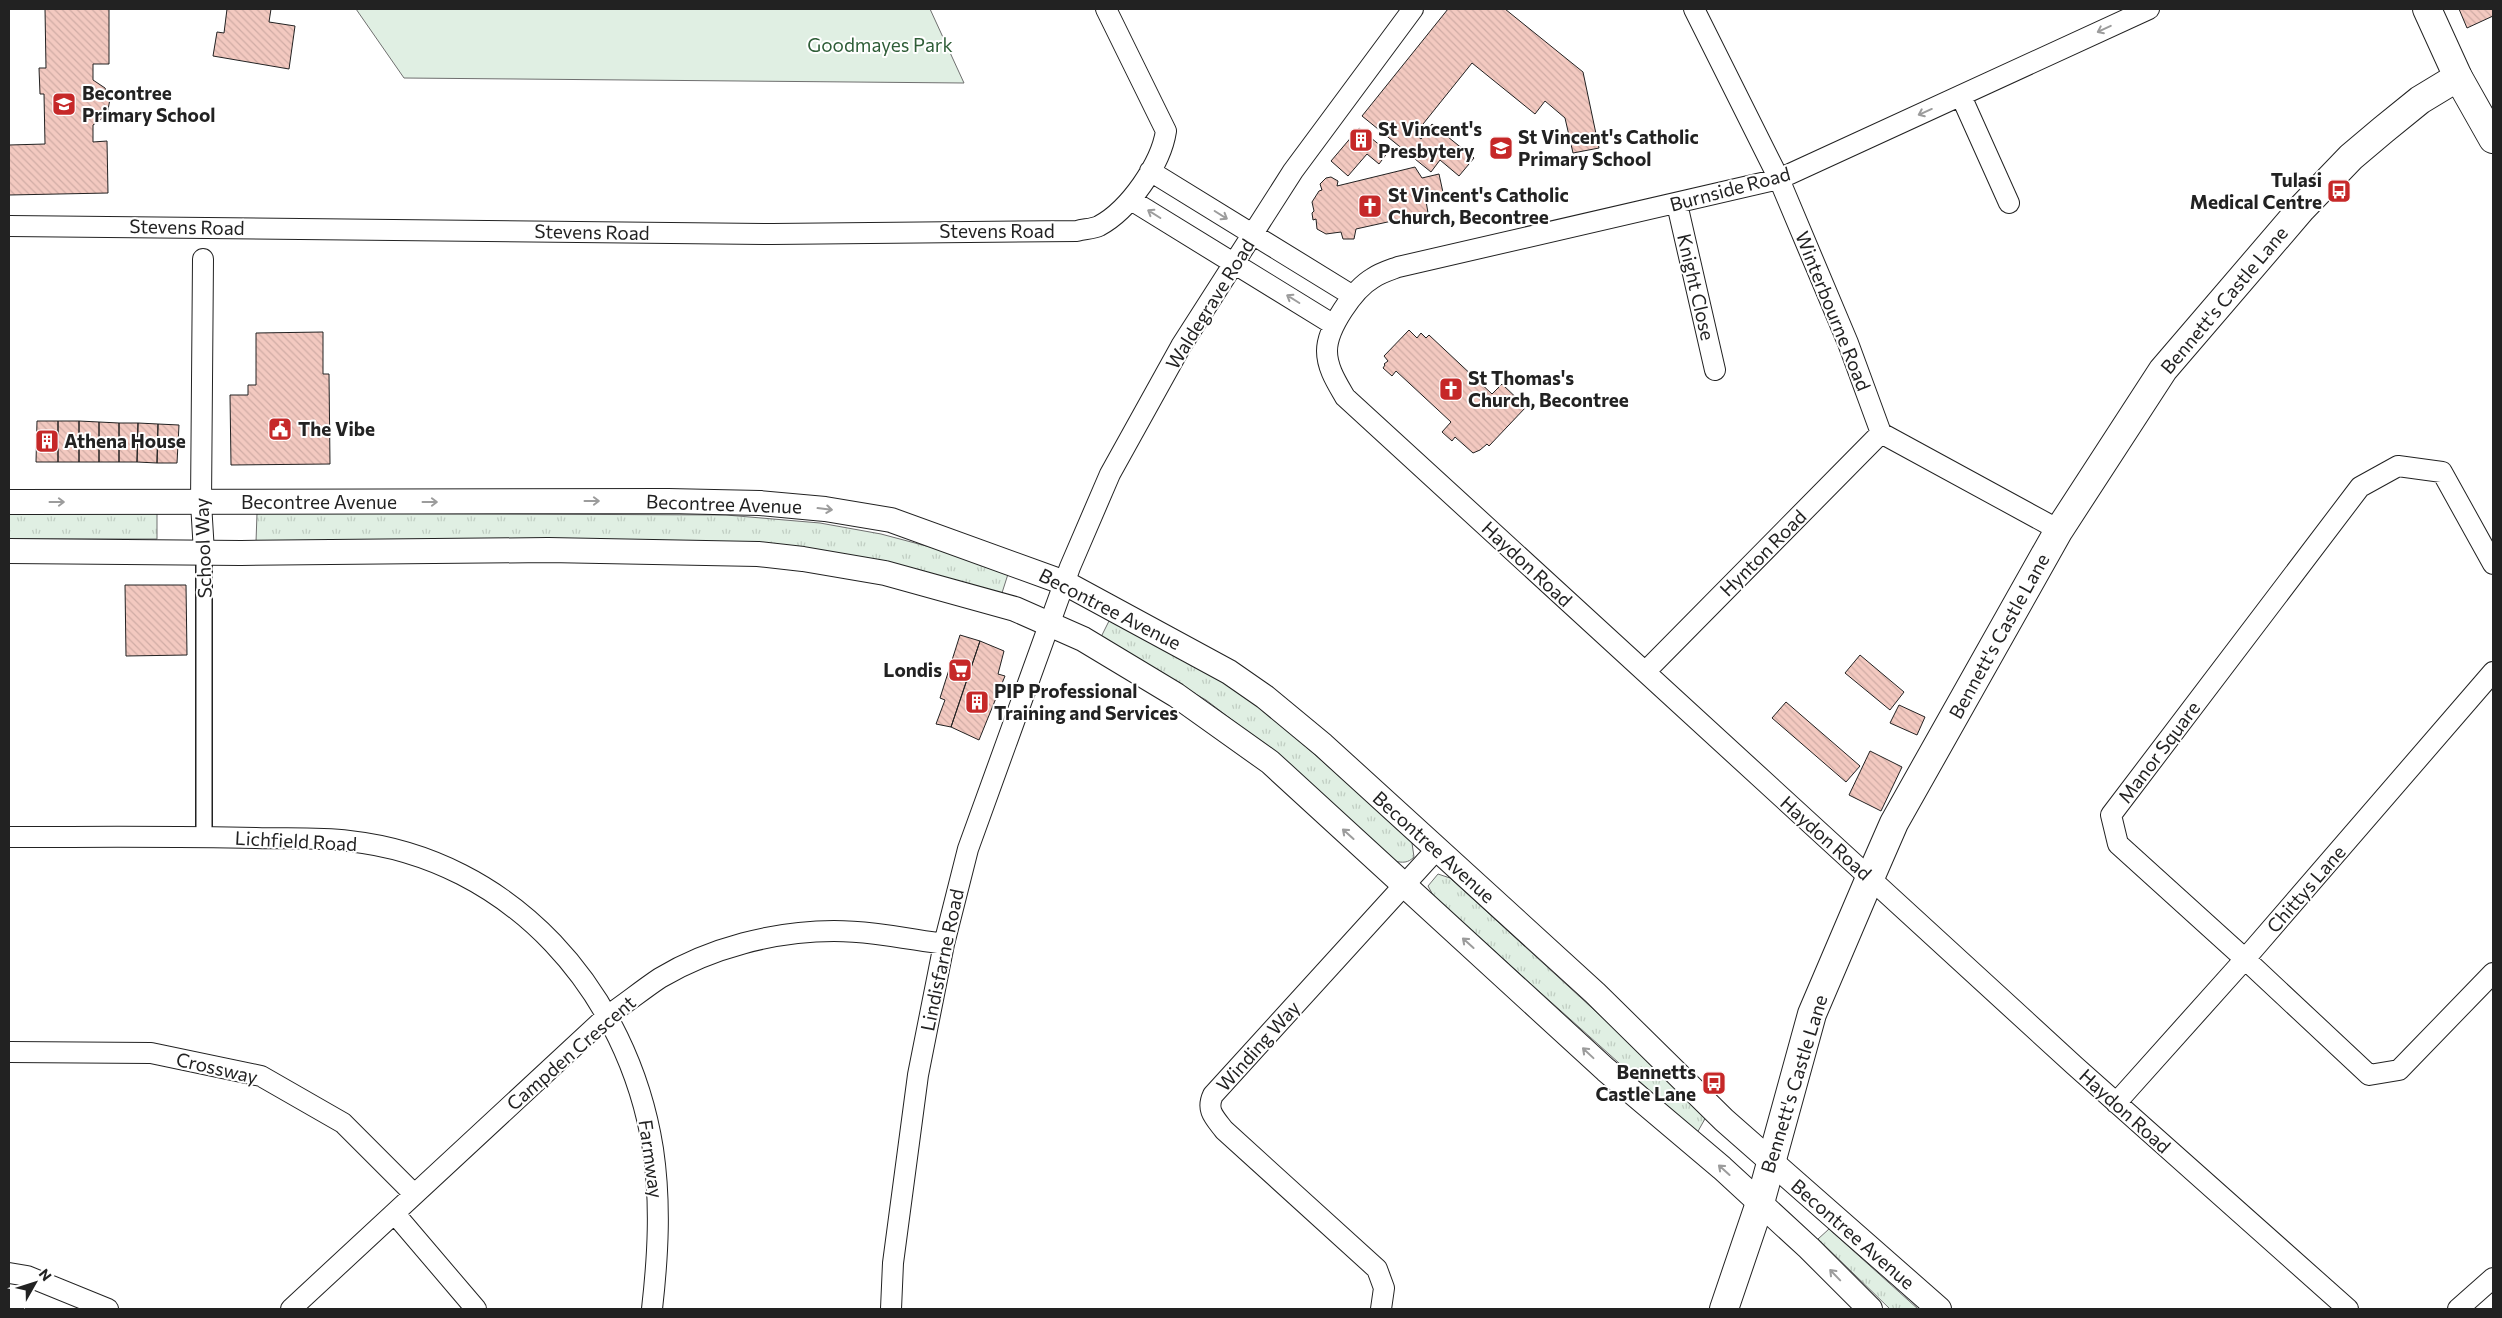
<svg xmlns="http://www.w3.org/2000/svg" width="2502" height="1318" font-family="Commissioner,sans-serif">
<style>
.grass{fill:url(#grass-tufts);stroke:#6f6f6f}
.park{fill:#e0efe3;stroke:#6f6f6f}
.building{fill:url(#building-back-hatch);stroke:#222}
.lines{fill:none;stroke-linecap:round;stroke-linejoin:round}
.pedestrian-casing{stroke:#222;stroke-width:18}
.minor-casing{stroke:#222;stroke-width:22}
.tertiary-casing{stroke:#222;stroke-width:26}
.secondary-casing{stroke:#222;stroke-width:30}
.primary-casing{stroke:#222;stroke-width:30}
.pedestrian{stroke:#fff;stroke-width:15}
.minor{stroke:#fff;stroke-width:20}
.tertiary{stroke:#fff;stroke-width:24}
.secondary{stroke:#fff;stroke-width:28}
.primary{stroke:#fff;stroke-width:28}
.oneway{stroke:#9c9c9c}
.labels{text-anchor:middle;stroke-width:4;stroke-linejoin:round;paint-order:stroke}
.park-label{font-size:19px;fill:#2f5e38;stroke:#fff}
.poi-label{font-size:19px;font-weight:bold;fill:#222;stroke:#fff;text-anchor:start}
.street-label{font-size:19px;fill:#222;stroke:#fff}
</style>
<defs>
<pattern id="grass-tufts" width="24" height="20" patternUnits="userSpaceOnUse" patternTransform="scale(1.25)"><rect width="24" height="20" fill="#e0efe3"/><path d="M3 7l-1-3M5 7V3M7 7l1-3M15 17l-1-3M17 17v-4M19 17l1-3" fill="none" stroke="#c0cdc2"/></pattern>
<pattern id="building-back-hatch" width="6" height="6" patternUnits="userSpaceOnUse" patternTransform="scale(1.25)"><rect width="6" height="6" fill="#f3c9c0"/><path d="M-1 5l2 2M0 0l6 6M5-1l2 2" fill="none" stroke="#d0aca5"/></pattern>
</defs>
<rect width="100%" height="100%" fill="#fff"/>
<path class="grass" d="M9,512L157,513V539H9Z
M257,513L726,515L820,523L881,534L964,556L1009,571L1001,596L894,565L256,542Z
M1112,615L1214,672L1268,713L1403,833L1412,843L1414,857C1408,863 1403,863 1394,861L1270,749L1206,700L1100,639Z
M1438,874L1450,878L1674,1083L1706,1117L1697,1133L1434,897L1428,886Z
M1829,1229L1918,1309H1890L1818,1239Z"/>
<path class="park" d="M356,9H930L964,83L404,78Z"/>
<path class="building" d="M45,9H109V64H93V80L105,88L110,99L107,115L93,125V142L107,141L108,193L9,195V145L45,144L44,94H40L39,68H46Z
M227,9H271L269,22L295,26L289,69L213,56L217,32L224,33Z
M1448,9H1505L1583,72L1599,148L1573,153L1565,118L1545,101L1535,114L1472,63L1415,134L1421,139L1432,124L1474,158L1459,176L1440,160L1431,172L1362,116Z
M2459,9H2493V16L2467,28Z
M1359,128L1388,152L1379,164L1367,154L1348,176L1331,161Z
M1415,167L1422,178L1439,174L1444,197L1426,201L1428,213L1356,229L1354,239H1343L1341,232L1326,234L1317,229L1316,219L1313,220L1312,213L1314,211L1312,202L1319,191L1322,190L1320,184L1326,178L1331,177L1338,181L1337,186Z
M1409,330L1417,338L1421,333L1426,338L1429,335L1492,394L1502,384L1526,407L1489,446L1487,444L1480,450L1473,453L1455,437L1452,441L1442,432L1451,422L1396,371L1392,376L1383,368L1385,365L1384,364L1388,361L1384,356Z
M323,332V374H329L330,464L231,465L230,395H248V385H256V333Z
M37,421H58V462H36Z
M58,421H79V462H58Z
M79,421L99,422V462H79Z
M99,422L119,423V462H99Z
M119,423H138L137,462H119Z
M138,423L158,424L157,463L137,462Z
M158,424L179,425L177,463H157Z
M125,585H186L187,655L126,656Z
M960,635L980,641L951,727L936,724L945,700L940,698Z
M980,641L1004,651L998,674L1005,676L979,740L951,727Z
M1860,655L1904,692L1890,710L1845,673Z
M1786,702L1860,766L1846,782L1772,718Z
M1899,705L1925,717L1917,735L1890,723Z
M1870,751L1902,767L1881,811L1849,795Z"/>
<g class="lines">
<g class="pedestrian-casing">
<path id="pedestrian" d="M204,837V552"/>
</g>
<g class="minor-casing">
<path id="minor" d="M1694,9L1779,179L1848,343L1881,433L2059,530
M2149,9L1779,179L1398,267C1390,270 1380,273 1373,278C1354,289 1327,328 1327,351C1327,368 1337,383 1345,397L2075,1066L2348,1309
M1961,96L2009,203
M1150,171L1353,296
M1131,200L1334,325
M1677,204L1715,370
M9,226L772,234L1077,231C1084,229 1093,229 1099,226C1129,210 1161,164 1166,131L1106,9
M203,259L201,503L204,552
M2493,564L2442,472L2398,466L2360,487L2111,815L2118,844L2245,959L2369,1075L2399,1070L2493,973
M1645,672L1881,433
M9,837C91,837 174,836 256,838C287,839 318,837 349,841C512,859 628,992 653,1149C661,1203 658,1256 652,1309
M9,1052L151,1053L261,1076L343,1123L414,1194
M2116,1103L2245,959L2493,672
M395,1214L476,1309
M9,1273L27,1276L108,1309
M291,1309L607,1016C625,1004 642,990 660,978C710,948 775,931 834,931C871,931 908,939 944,944
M891,1309L893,1263L918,1075L944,944L968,849L1070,567L1110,474L1181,346L1293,171L1413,9
M1381,1309L1384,1288L1377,1269L1224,1130C1214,1117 1206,1110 1213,1095L1437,849
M2458,1309L2493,1278"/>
</g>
<g class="tertiary-casing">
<path id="tertiary" d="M9,502L668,501L760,503L825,509L891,520L1065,583L1229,672L1265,697L1323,745L1595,993L1724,1120L1939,1309
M9,551L241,553L548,550L758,554L803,559L885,573L1015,609L1083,639L1176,695L1270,762L1606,1070L1722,1168L1809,1248L1870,1309"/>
</g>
<g class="secondary-casing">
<path id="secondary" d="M1724,1309L1760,1203L1812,1014L1870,878L1894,823L2059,530L2163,370L2302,208L2351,157L2383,130L2420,100L2458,77"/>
</g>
<g class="primary-casing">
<path id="primary" d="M2427,9L2458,77L2493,139"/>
</g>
<use href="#pedestrian" class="pedestrian"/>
<use href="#minor" class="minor"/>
<use href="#tertiary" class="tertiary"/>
<use href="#secondary" class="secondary"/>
<use href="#primary" class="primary"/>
</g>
<defs><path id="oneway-shaft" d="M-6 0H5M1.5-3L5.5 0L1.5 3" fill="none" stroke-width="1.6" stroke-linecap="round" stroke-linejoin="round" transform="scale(1.25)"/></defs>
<g class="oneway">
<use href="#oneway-shaft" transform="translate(2104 29) rotate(155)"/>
<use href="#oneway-shaft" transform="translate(1925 112) rotate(156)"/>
<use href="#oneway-shaft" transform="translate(1154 214) rotate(-148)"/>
<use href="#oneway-shaft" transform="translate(1221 215) rotate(32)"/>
<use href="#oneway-shaft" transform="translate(1293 299) rotate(-148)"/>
<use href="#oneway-shaft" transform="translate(592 501)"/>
<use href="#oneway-shaft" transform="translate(57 502)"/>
<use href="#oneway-shaft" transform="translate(430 502)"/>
<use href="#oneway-shaft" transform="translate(825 509) rotate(7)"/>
<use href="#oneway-shaft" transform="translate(1348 834) rotate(-138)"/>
<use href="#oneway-shaft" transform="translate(1468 943) rotate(-138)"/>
<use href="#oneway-shaft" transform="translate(1588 1053) rotate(-137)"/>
<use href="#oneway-shaft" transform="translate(1724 1170) rotate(-138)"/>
<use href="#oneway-shaft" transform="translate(1835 1275) rotate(-134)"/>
</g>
<defs>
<g id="school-square" transform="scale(1.25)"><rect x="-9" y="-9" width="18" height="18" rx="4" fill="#c62828" stroke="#fff"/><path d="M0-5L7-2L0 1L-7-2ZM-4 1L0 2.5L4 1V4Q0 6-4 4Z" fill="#fff"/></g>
<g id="building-square" transform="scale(1.25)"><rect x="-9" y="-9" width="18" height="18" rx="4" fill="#c62828" stroke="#fff"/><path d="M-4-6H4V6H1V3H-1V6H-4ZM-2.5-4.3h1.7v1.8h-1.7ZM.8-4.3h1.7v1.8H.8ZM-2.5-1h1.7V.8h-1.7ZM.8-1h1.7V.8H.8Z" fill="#fff"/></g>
<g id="bus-square" transform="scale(1.25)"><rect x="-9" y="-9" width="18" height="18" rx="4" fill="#c62828" stroke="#fff"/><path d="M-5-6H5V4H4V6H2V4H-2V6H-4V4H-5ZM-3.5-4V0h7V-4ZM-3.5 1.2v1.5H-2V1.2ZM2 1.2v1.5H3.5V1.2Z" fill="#fff"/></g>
<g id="church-square" transform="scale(1.25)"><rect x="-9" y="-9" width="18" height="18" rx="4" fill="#c62828" stroke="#fff"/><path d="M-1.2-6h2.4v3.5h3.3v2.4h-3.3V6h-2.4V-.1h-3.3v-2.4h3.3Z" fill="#fff"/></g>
<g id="civic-square" transform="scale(1.25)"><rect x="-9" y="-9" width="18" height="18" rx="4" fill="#c62828" stroke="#fff"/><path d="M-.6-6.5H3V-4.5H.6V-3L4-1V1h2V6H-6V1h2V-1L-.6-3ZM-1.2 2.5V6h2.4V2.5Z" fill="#fff"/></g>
<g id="supermarket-square" transform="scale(1.25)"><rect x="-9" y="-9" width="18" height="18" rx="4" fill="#c62828" stroke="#fff"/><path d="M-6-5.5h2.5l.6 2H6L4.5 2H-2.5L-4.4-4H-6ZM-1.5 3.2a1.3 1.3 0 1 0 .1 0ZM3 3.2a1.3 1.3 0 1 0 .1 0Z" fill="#fff"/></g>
</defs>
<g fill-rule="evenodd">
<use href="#school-square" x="64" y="104"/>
<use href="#building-square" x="1361" y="140"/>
<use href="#school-square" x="1501" y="148"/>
<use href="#bus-square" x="2339" y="191"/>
<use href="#church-square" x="1370" y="206"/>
<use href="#church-square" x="1451" y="389"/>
<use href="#civic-square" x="280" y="429"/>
<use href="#building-square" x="47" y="441"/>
<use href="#supermarket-square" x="960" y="670"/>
<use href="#building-square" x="977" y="702"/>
<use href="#bus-square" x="1714" y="1083"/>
</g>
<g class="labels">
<g class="park-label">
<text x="880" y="52">Goodmayes Park</text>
</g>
<g class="poi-label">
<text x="82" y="100">Becontree<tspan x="82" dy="22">Primary School</tspan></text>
<text x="1378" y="136">St Vincent's<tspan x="1378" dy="22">Presbytery</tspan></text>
<text x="1518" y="144">St Vincent's Catholic<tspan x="1518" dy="22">Primary School</tspan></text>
<text x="2322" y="187" text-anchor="end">Tulasi<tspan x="2322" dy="22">Medical Centre</tspan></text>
<text x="1388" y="202">St Vincent's Catholic<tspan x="1388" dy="22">Church, Becontree</tspan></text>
<text x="1468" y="385">St Thomas's<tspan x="1468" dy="22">Church, Becontree</tspan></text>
<text x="298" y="436">The Vibe</text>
<text x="64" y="448">Athena House</text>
<text x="942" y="677" text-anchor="end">Londis</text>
<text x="994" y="698">PIP Professional<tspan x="994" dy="22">Training and Services</tspan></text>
<text x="1696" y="1079" text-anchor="end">Bennetts<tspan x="1696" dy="22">Castle Lane</tspan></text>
</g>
<g class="street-label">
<text transform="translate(1730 189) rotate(-15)" y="7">Burnside Road</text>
<text transform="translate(187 227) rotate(1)" y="7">Stevens Road</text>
<text x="997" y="238">Stevens Road</text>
<text transform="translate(592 232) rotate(1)" y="7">Stevens Road</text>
<text transform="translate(1696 287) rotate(77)" y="7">Knight Close</text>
<text transform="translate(2224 300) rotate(-50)" y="7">Bennett's Castle Lane</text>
<text transform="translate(1210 304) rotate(-58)" y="7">Waldegrave Road</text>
<text transform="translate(1833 311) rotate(68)" y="7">Winterbourne Road</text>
<text x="319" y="509">Becontree Avenue</text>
<text transform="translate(724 504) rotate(2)" y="7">Becontree Avenue</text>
<text transform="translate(203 548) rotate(-92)" y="7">School Way</text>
<text transform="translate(1763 553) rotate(-45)" y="7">Hynton Road</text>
<text transform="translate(1527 564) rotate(43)" y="7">Haydon Road</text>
<text transform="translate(1110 609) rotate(27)" y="7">Becontree Avenue</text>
<text transform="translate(1999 636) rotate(-61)" y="7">Bennett's Castle Lane</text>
<text transform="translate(2159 752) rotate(-53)" y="7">Manor Square</text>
<text transform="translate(1826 838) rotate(42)" y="7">Haydon Road</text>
<text transform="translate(296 841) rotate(3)" y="7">Lichfield Road</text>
<text transform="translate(1434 847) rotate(42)" y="7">Becontree Avenue</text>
<text transform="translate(2306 889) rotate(-49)" y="7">Chittys Lane</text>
<text transform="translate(942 960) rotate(-78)" y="7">Lindisfarne Road</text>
<text transform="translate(1258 1046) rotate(-48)" y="7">Winding Way</text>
<text transform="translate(571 1053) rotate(-41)" y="7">Campden Crescent</text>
<text transform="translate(217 1068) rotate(13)" y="7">Crossway</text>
<text transform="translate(1794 1084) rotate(-73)" y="7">Bennett's Castle Lane</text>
<text transform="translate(2125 1111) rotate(42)" y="7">Haydon Road</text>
<text transform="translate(651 1159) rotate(82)" y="7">Farmway</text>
<text transform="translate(1853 1234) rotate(41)" y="7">Becontree Avenue</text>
</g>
</g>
<rect width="2502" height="1318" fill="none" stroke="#222222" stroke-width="20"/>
<g transform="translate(35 1283) rotate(51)" stroke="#ffffff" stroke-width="4" paint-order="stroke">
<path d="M0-4L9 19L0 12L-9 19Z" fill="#222222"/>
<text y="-8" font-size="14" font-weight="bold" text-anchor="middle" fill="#222222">N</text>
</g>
</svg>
